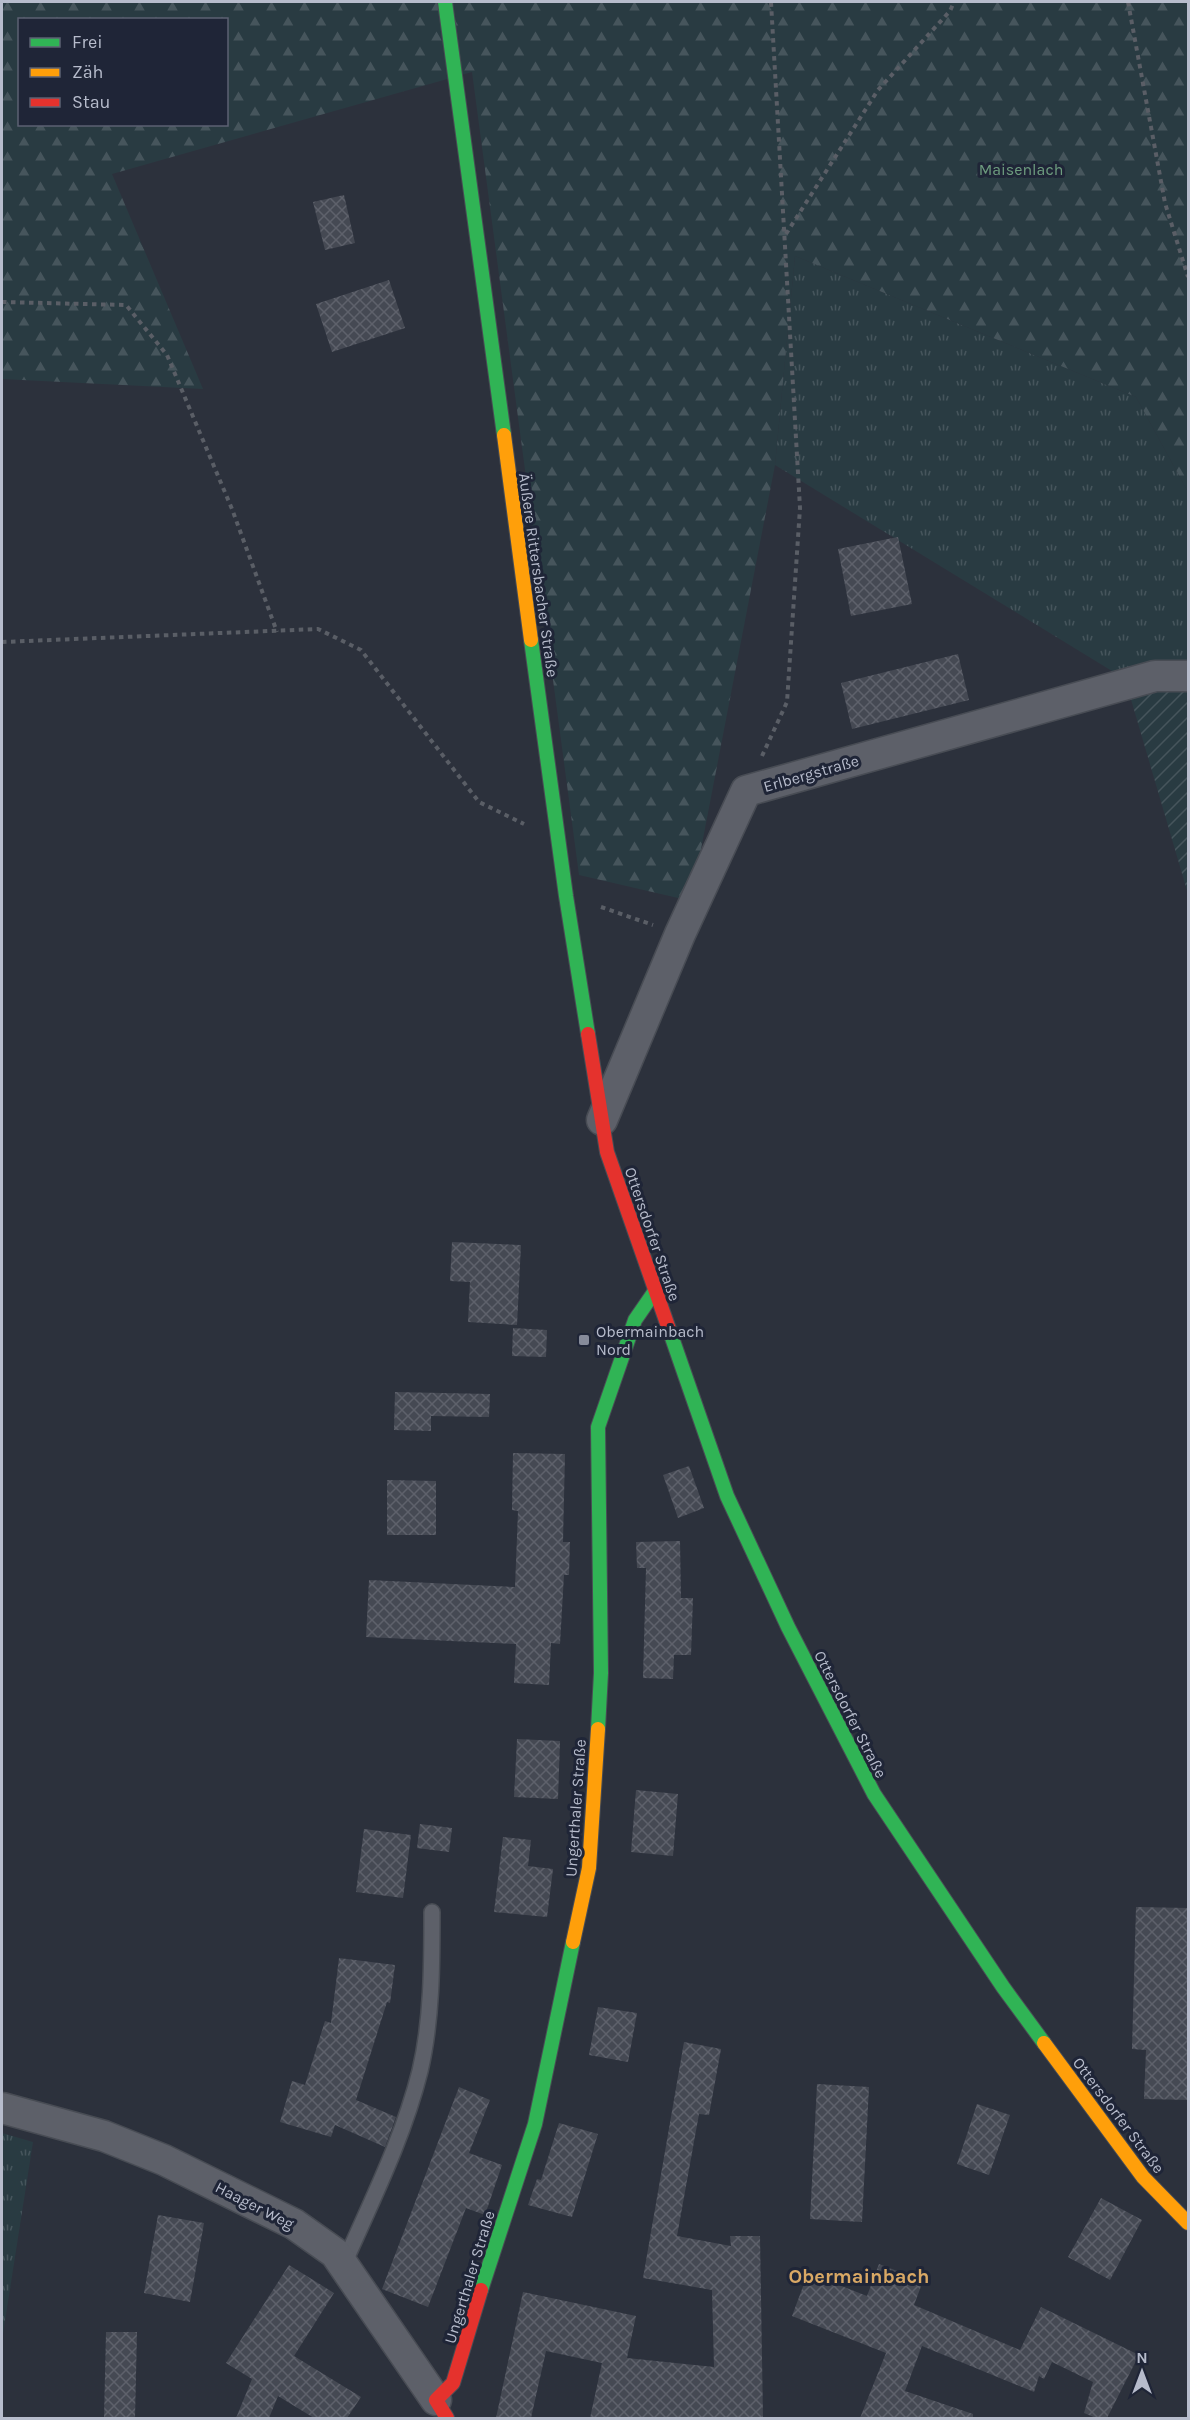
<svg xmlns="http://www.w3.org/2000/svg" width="1190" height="2420" font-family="Karla,sans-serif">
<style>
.grass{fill:url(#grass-tufts)}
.forest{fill:url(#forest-firs);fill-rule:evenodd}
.garden{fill:url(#garden-furrows)}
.building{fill:url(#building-cross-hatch)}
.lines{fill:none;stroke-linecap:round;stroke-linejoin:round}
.lane-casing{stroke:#484c54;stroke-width:18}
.street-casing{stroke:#484c54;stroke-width:33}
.fast-casing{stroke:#484c54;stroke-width:16}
.slow-casing{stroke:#484c54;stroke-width:16}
.jam-casing{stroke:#484c54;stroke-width:16}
.path{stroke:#5a5e66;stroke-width:4;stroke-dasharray:4.5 4.5;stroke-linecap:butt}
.lane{stroke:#5d6069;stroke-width:15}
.street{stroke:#5d6069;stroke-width:30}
.fast{stroke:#30b455;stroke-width:14}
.slow{stroke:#ff9f0a;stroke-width:14}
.jam{stroke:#e5322d;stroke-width:14}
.poi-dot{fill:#868b9a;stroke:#1f2537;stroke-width:2}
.labels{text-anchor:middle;stroke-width:6;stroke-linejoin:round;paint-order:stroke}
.park-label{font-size:16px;fill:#6e9d7f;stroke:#1f2537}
.street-label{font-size:16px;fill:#b7bccc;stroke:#1f2537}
.poi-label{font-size:16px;fill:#b7bccc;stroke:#1f2537;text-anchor:start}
.quarter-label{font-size:20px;font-weight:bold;fill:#d9a865;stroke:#1f2537}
</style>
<defs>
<pattern id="grass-tufts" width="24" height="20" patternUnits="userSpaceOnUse" patternTransform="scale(1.5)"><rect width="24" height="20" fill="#293b42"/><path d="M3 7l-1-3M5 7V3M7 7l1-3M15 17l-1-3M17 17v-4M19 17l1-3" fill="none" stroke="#46555c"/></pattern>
<pattern id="forest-firs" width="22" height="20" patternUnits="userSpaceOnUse" patternTransform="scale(1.5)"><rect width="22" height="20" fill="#293b42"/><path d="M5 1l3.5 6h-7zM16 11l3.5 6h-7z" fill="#46555c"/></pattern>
<pattern id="garden-furrows" width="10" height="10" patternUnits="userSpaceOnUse" patternTransform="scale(1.5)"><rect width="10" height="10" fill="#293b42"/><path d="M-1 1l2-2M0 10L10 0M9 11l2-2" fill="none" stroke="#46555c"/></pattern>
<pattern id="building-cross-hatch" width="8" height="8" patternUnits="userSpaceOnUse" patternTransform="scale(1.5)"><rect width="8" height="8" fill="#454953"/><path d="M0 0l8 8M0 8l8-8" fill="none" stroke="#5e616b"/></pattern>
</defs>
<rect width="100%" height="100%" fill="#2c313c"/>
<path class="grass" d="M795,256L1136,397L1188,492V672L1125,679L775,465Z
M2,2133L33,2142L2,2340Z"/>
<path class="forest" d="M2,2H1188V492L1136,397L795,256L775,465L691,901L579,875L472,72L112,174L203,389L2,379ZM20,20H226V124H20Z"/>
<path class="garden" d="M1188,672V894L1125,679Z"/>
<path class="building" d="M344,195L355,243L325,250L313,202Z
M389,280L405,328L332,352L316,304Z
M898,537L912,604L851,616L838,549Z
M958,654L969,700L852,729L841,683Z
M452,1242L521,1245L517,1325L468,1322L470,1282L450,1281Z
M513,1328L547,1330L546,1357L512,1356Z
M395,1392L490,1394L489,1417L431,1416V1431L394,1430Z
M513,1453L565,1454L563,1542H570L569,1575H564L560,1644L551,1643L549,1685L514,1683L516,1644L366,1637L369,1580L515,1587L518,1511L512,1510Z
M689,1466L704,1508L678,1518L663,1475Z
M387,1480L436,1481V1535H387Z
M680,1541L681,1598H693L691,1655H674L673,1679L643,1678L646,1568H637L636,1542Z
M517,1739L560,1741L558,1799L514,1797Z
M636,1790L678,1794L673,1856L631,1852Z
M420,1824L452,1828L449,1852L417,1848Z
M364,1829L411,1835L403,1898L356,1892Z
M503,1837L531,1840L528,1866L553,1869L547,1917L494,1912Z
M1136,1907L1188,1908V2100L1144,2099L1146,2050L1132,2049Z
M339,1958L395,1965L390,2003L387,2002L356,2100L396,2117L385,2147L335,2125L331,2137L280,2122L292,2081L305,2085L325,2021L331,2023Z
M598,2007L637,2013L628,2062L589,2055Z
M684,2042L721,2049L709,2115L699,2114L677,2236L731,2246L730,2236H760L763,2418H590L602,2363L546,2351L531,2418H496L523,2292L636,2316L627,2358L714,2367L712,2290L643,2278Z
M817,2084L869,2087L862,2222L810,2219Z
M459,2087L490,2100L469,2153L502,2165L485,2215L466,2208L428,2307L382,2289Z
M977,2104L1010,2115L989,2175L957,2164Z
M559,2123L598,2134L572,2217L528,2205L537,2179L541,2180Z
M1101,2198L1142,2220L1110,2280L1068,2257Z
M158,2215L204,2223L190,2302L144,2293Z
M879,2264L923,2281L914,2305L1020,2350L1041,2307L1139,2355L1107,2418H1096L1084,2413L1093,2382L1052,2362L1044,2379L1039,2376L1034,2392L922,2346L905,2391L973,2414V2418H860L886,2353L792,2316L808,2273L867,2296Z
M289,2265L334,2293L294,2356L361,2397L347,2418H314L278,2396L269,2418H236L252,2379L226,2363Z
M106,2332H137L135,2418H104Z"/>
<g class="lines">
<g class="lane-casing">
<path id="lane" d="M343,2266C371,2202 403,2139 420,2071C432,2020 432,1964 432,1912"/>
</g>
<g class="street-casing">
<path id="street" d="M602,1120L680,934L746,791L1155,676H1188
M2,2108L104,2136L164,2160L294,2224L335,2253L436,2400"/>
</g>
<g class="fast-casing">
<path id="fast" d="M445,2L504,435
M531,640L566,896L588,1034
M670,1332L727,1496L788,1627L874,1794L1003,1987L1044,2043
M598,1729L601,1673L598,1427L635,1320L655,1291
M481,2290L535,2124L573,1942"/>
</g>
<g class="slow-casing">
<path id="slow" d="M504,435L531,640
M573,1942L589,1868L598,1729
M1044,2043L1143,2177L1188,2223"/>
</g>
<g class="jam-casing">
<path id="jam" d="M588,1034L607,1152L670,1332
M447,2418L436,2400L453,2383L481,2290"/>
</g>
<path class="path" d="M1128,2L1165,203L1188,277
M786,234L878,90L950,11L954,2
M2,302L126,305L167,355L232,509L277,632
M2,642L318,629L361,650L479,802L524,824
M762,756L787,702L800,508L771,2
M601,907L653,925"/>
<use href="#lane" class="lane"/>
<use href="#street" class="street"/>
<use href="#fast" class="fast"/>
<use href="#slow" class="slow"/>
<use href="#jam" class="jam"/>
</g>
<rect class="poi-dot" x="578" y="1334" width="12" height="12" rx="3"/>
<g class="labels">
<g class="park-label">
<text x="1021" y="175">Maisenlach</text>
</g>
<g class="street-label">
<text transform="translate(539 575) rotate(82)" y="6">Äußere Rittersbacher Straße</text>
<text transform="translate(811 773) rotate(-16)" y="6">Erlbergstraße</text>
<text transform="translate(653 1234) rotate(71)" y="6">Ottersdorfer Straße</text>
<text transform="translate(851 1714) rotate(63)" y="6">Ottersdorfer Straße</text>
<text transform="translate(575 1808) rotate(-86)" y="6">Ungerthaler Straße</text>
<text transform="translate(1119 2115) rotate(53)" y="6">Ottersdorfer Straße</text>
<text transform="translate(255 2205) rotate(27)" y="6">Haager Weg</text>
<text transform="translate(469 2277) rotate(-73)" y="6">Ungerthaler Straße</text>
</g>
<g class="poi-label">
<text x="596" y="1337">Obermainbach<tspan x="596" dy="18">Nord</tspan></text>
</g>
<g class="quarter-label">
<text x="859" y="2283">Obermainbach</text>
</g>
</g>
<rect width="1190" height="2420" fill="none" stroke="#b7bccc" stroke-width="6"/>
<rect x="18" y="18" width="210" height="108" fill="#1f2537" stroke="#5c6173" stroke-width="1.5"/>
<rect x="30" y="38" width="30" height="9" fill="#30b455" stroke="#5c6173" stroke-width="1.5"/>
<text x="72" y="48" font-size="18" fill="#b7bccc">Frei</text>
<rect x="30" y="68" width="30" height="9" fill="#ff9f0a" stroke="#5c6173" stroke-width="1.5"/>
<text x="72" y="78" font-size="18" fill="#b7bccc">Zäh</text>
<rect x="30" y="98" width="30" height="9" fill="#e5322d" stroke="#5c6173" stroke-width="1.5"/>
<text x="72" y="108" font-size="18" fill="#b7bccc">Stau</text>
<g transform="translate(1142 2372)" stroke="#1f2537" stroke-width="4.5" paint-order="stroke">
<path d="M0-4.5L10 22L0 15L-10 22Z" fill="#b7bccc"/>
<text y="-9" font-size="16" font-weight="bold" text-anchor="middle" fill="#b7bccc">N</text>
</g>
</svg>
